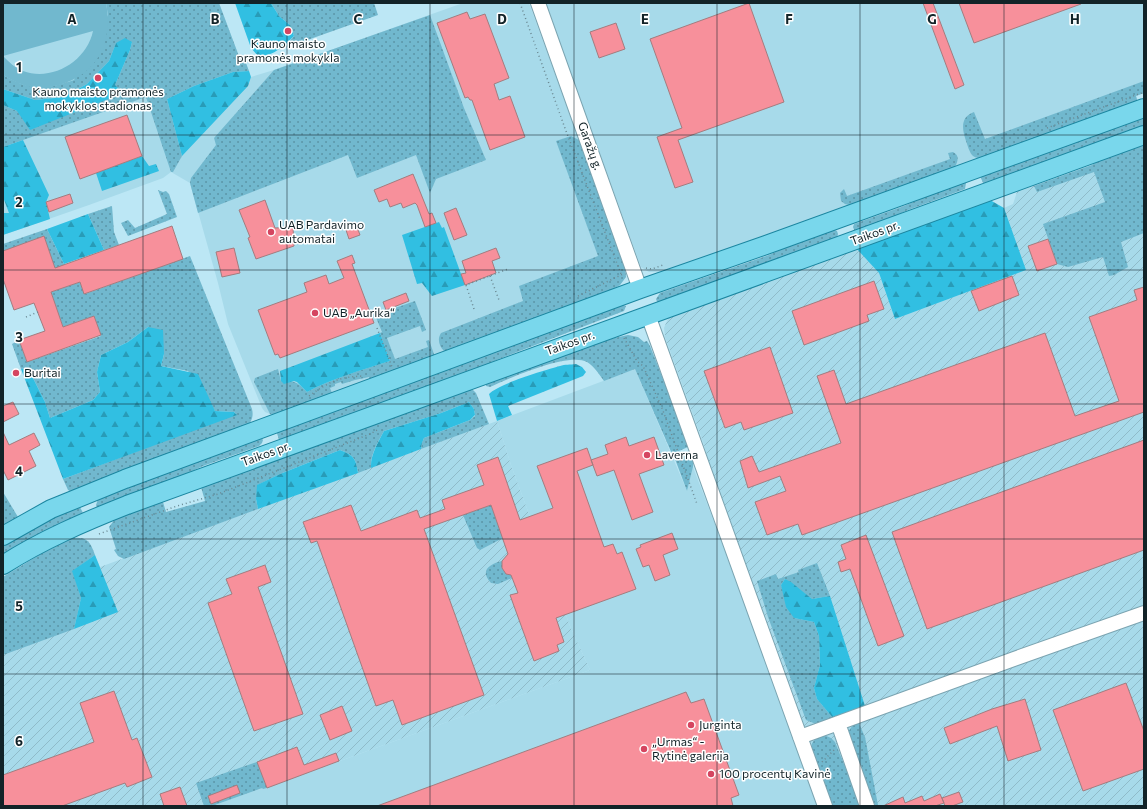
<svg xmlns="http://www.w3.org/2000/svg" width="1147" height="809" font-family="Commissioner,sans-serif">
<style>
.built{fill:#a7daea}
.industrial{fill:url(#industrial-furrows)}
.grass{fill:url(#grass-dots)}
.forest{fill:url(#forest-firs)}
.green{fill:#71b8ce}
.building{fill:#f7909b;stroke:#a37c7f}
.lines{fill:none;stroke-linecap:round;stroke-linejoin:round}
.minor-casing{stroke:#7ba4b1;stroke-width:16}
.major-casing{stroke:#1b86a0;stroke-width:20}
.path{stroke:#6b8993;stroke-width:1.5;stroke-dasharray:1 3;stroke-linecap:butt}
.minor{stroke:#fff;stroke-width:14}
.major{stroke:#79d7ec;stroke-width:18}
.grid{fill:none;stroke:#122328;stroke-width:1;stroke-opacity:0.55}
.poi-dot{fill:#d54560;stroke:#fff;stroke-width:1.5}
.labels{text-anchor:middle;stroke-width:3;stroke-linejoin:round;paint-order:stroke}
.poi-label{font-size:12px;fill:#122328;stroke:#fff;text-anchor:start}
.street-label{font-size:12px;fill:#122328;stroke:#fff}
.grid-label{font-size:13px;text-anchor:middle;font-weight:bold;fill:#122328;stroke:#fff;stroke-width:3;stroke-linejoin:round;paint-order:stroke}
</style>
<defs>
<pattern id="industrial-furrows" width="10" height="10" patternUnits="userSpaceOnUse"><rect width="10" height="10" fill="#a7daea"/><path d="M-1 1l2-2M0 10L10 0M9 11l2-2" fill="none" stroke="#8fbbc9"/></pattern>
<pattern id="grass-dots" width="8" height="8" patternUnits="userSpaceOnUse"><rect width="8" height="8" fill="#71b8ce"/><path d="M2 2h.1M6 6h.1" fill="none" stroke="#5b95a7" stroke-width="1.8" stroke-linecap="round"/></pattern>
<pattern id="forest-firs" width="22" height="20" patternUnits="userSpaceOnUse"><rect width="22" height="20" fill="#31bfe2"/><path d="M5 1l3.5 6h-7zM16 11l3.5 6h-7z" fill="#289bb7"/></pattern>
</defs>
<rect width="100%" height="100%" fill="#bce7f5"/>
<path class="built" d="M3,3H219L240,59L244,58L251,77L274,70L463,3H529L625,265L626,277L620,285L613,289L384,376L370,379L332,393L314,403L275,416L265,412L262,408L228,324L218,283L190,183L171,172L163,178L89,205L3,235Z
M545,3H1144V93L1136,96L1138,103L742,247L658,272H649L641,267Z
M635,369L687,491L693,467L759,639L821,806H212L262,788L263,789L590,670L570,626L511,465L497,421Z"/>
<path class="industrial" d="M1144,141V806H829L714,481L704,445L665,337L664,328L666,323L669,317L856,247L879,273L895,319L1025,270L1004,208L1013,204L1017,192L1092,165L1103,157Z
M497,421L511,465L570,626L590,670L263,789L262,788L212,806H3V577L49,549L83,538L89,542L100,567Z"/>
<path class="grass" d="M106,3H219L240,59L244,58L249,71L233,72L194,86L167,99L182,156L173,172H171L146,97L3,147V105L17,111L115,85L130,50L132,42L116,43L109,61L87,84L64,97L35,100L3,89V75C31,91 44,90 74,80L108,15Z
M271,3H374L378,15L282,49L294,36L290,25L279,16Z
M430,15L464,108L486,160L436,179L430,193L416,155L357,178L348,155L198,213L190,183L191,178L216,145L214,138L274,70Z
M1144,81V93L1136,96L1138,103L982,159C979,158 976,158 973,156C969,152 968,146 966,141C962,129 960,117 974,112L985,139Z
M1144,115V129L984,185L980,176Z
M571,136L579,140L625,265L626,277L620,285L613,289L582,303L451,354L444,351C439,346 437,339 441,333L523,301L519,286L598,256L556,141Z
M1144,141V233L1121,242L1128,267L1114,275L1109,276L1103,257L1068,267L1057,264L1043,224L1105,202L1094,172L1037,192L1034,186L1092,165L1103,157Z
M953,152C961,156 957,163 954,169L853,206L845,204L841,201L840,193L844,189L847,196L950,159L948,153Z
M961,181L966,183L965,189L908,210L867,229L855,232L853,227L854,224L904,206Z
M158,190L163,192L166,191L169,194L177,217L128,236L121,223L128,220L135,228L167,214Z
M112,206L114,232L119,245L104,250L88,214Z
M47,229L64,264L69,278L60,282L44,237L3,251V244Z
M832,229L837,231L838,234L837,238L658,304L656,299L660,293L769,255L797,242Z
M190,256L252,409C254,417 251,422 247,428L73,493L68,490L63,479L236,414L234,412L215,411L188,371L161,366L164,354L148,327L128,342L101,355L97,372L100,392L93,400L50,418L45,402L28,368L21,369L12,344L19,340L27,362L101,336L94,316L63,327L51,292L80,282L85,294Z
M415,301L426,330L422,332L420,326L387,338L395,359L428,347L426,341L429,340L434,354V358L384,376L370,379L369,377L355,380L342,384L341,382L335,384V386L330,388L332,393L314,403L275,416L270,414L254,382L255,378L278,369L281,381C296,381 297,382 307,392C333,378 361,370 390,361L380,333L382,332L375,315Z
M621,304L626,306L624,311L499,359L454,379L280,443L276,430Z
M628,335L638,337L644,342L647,341L650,346L688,442V447L672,454L635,369L604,381C599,374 594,366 587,362C568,352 510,378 490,387L486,386V384L614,338Z
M472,389L476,393L489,424L421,449L422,443L424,438L470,420L475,416L474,409L469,402L441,413L384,431C378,442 370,455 371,468L358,473C356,458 353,455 340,450L280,474L258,485L256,499L258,509L124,559L118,556L114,550L116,549L109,527L115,519L163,502L166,512L205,501L201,487Z
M261,437L263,440L262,443L259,446L203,466L158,487L97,508L96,505L98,499L157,477L200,458Z
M689,454L693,458V467L687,491L675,459Z
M3,492L18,517L16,522L3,529Z
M491,505L503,538L480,550L477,548L463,515Z
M80,507L84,515L3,559V542L51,516Z
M71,538C86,537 90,540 95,555L73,571L81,598L74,629L3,655V577L49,549Z
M502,561L506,573L511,575L512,578L498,584L491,583C479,570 490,564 502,561Z
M817,563L830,596L812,599L785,579L781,585L794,618L814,622L819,636L820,665L814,688L817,699L833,718L816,724L806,720L768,617L757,581L776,574L778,579L799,572L798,570Z
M858,721L865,737L878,805H875L848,740C847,730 851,727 858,721Z
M824,735L831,738L835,742L859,801V806H832L811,748C812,740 816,738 824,735Z
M257,762L267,788L263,789L262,788L212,806H204L196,783Z"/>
<path class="forest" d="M235,3H271L279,16L290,25L294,36C284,46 273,57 258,56L251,48Z
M125,38L132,42L130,50L115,85L122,92L113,97L30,130L17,111L3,105V89L35,100L64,97L87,84L109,61L116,43Z
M249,71L251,77L248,86L182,156L167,99L194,86L233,72Z
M23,140L49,195L46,202L50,219L3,235V213H9L3,197V147Z
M142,156L149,166L156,164L159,171L102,191L96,173Z
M990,200L1004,208L1026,270L895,319L879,273L856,248Z
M88,214L104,250L64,264L47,229Z
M439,222L442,228L444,227L465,285L432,296L422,283L417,284L402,235Z
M148,327L163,330L164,354L161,366L198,374L215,411L234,412L237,415L63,479L21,369L28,368L45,402L50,418L93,400L100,392L97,372L101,355L128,342Z
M380,333L390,361C362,370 333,378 307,392L297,382L294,381L284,384L281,381L280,371Z
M576,364L582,367L586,372L583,376L508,406L512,415L497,421L489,394C498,384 545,370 560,366C565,364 570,365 576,364Z
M469,402L474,409L475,415L470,420L424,438L422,443L421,449L371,468C370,456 378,442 384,431L441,413Z
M340,450C353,455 356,458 358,473L258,509L256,499L257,485L280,474Z
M95,555L118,612L74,629L81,598L72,571Z
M785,579L791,582L812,599L830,596L865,706L833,718L817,699L814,688L820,665L819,636L814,622L794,618L786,607L781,585Z"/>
<path class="green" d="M3,3H106C113,38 100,71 65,83C56,86 45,89 35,88C23,86 13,81 3,75V56C9,62 15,68 23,71C52,82 87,61 93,31L3,56Z"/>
<path class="building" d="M749,3L784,102L678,140L693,182L675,188L657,137L682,128L650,39Z
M923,3H933L964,85L955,89Z
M959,3H1081V4L974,43Z
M467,12L470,19L485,14L509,78L494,84L499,100L510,96L525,137L490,150L472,100H470L468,97L465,98L437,23Z
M616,23L625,49L599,58L590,32Z
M127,115L142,156L80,179L65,137Z
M413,174L429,214L432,213L436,223L425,227L417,205L415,203L403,208L401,203L390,207L387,199L379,202L374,190Z
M70,194L73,203L49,212L46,202Z
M265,200L275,228L293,227L294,246L256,259L248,238L250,237L239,210Z
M456,208L467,235L454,240L444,213Z
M172,226L183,259L84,294L80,282L51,292L63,327L94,316L101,335L27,362L19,340L45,331L34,303L14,310L3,279V251L44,236L55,268Z
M357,227L360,235L349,239L346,230Z
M1048,239L1057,264L1037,271L1028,246Z
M234,248L240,273L222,277L216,252Z
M496,248L500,258L492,261L496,273L465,285L461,274L466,273L462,261Z
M352,255L355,263L352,264L374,323L280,358L278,354L275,355L258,310L307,292L304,283L326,275L329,284L344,278L337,261Z
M1012,276L1019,295L979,311L971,291Z
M874,281L884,309L867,315L869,321L804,345L792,311Z
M1144,287V412L802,535L798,524L767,535L755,502L786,491L780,476L748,488L740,461L752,456L759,472L841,443L817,376L834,370L846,404L1045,333L1075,416L1119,401L1089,317L1137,300L1134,290Z
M406,293L409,301L386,310L383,302Z
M770,347L793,413L744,430L741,422L725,428L704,371Z
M13,402L19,414L3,422V406Z
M3,432L9,445L34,433L40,445L29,451L36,466L8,480L3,470Z
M626,437L629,446L654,437L664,465L639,474L653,512L632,520L614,470L597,476L591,460L608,454L605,445Z
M1144,440V550L927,629L892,532Z
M587,448L593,465L577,471L604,547L613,544L617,554L622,552L636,589L556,618L564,642L557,645L559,651L534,661L510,595L518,593L511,575L506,574L502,568V561L508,554L491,505L424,529L484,695L402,725L393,700L376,706L317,541L311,543L303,522L351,505L361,531L417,510L420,518L445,509L442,500L484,485L477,465L498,457L520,520L553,508L537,466Z
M672,533L678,549L663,555L670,575L655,581L649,565L643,567L636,549L641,547L640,545Z
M866,535L904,636L878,646L850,569L841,572L838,562L846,559L841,545Z
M265,565L271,582L258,587L303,714L254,731L208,603L232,594L226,579Z
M1126,683L1144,731V769L1083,791L1053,710Z
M114,691L132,740L137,738L152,777L127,787L125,783L62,806H3V775L94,742L80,703Z
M686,692L691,703L704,699L739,795L731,798L733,806H377Z
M1025,699L1041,750L1008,761L997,726L950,744L944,728L992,709Z
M342,706L352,731L330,740L320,715Z
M297,747L304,765L336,753L339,761L267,788L257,762Z
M237,785L240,793L211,804L208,796Z
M180,787L187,806H164L160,794Z
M959,792L963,802L952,806H945L942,798Z
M940,794L944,803L935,806H883L903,797L905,803L922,796L924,801Z"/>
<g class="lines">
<g class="minor-casing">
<path id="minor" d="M538,3L640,289
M648,315L825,806
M838,723L867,806
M800,737L1014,659L1144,613"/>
</g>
<g class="major-casing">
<path id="major" d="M3,536L51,509L125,479L640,289L766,245L1144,108
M3,565C42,540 84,522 127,505L1144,135"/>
</g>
<path class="path" d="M520,3L566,131L621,274
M1047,128L1144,92
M646,268L652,269L663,265
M490,276L499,300
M578,296L623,274
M474,309L466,285L508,269
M26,317L38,312
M377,328L392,367
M624,338L637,361L643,366L662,408L697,504
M309,396C329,382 338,377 363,376
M99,534L177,506L218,494L370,434L379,429
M822,762L835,749"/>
<use href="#minor" class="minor"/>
<use href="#major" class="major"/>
</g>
<path class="grid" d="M143,3V806M287,3V806M430,3V806M574,3V806M717,3V806M860,3V806M1004,3V806M3,135H1144M3,270H1144M3,404H1144M3,539H1144M3,674H1144"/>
<g class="poi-dot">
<circle cx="288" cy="31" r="4"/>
<circle cx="98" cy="78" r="4"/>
<circle cx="271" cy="232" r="4"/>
<circle cx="315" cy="313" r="4"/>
<circle cx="16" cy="373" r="4"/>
<circle cx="647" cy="455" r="4"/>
<circle cx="691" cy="725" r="4"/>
<circle cx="644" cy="749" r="4"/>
<circle cx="711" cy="774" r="4"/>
</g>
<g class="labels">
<g class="poi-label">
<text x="288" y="48" text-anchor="middle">Kauno maisto<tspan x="288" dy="14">pramonės mokykla</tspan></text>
<text x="98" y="96" text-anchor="middle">Kauno maisto pramonės<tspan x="98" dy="14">mokyklos stadionas</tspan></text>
<text x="279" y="229">UAB Pardavimo<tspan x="279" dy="14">automatai</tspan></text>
<text x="323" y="317">UAB „Aurika“</text>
<text x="24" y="377">Buritai</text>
<text x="655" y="459">Laverna</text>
<text x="699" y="729">Jurginta</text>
<text x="652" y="746">„Urmas“ -<tspan x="652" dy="14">Rytinė galerija</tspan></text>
<text x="719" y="778">100 procentų Kavinė</text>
</g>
<g class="street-label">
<text transform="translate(590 146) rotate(70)" y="4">Garažų g.</text>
<text transform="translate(875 233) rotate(-20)" y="4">Taikos pr.</text>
<text transform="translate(570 343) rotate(-20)" y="4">Taikos pr.</text>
<text transform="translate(266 454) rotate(-20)" y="4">Taikos pr.</text>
</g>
</g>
<g class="grid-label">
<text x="72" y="24">A</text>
<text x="215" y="24">B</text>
<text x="358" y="24">C</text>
<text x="502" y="24">D</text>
<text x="645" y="24">E</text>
<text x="789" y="24">F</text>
<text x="932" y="24">G</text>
<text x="1075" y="24">H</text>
<text x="19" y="72">1</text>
<text x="19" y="207">2</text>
<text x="19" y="342">3</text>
<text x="19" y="476">4</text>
<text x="19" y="611">5</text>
<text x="19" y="746">6</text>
</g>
<rect width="1147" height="809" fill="none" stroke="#122328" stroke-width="8"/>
</svg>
